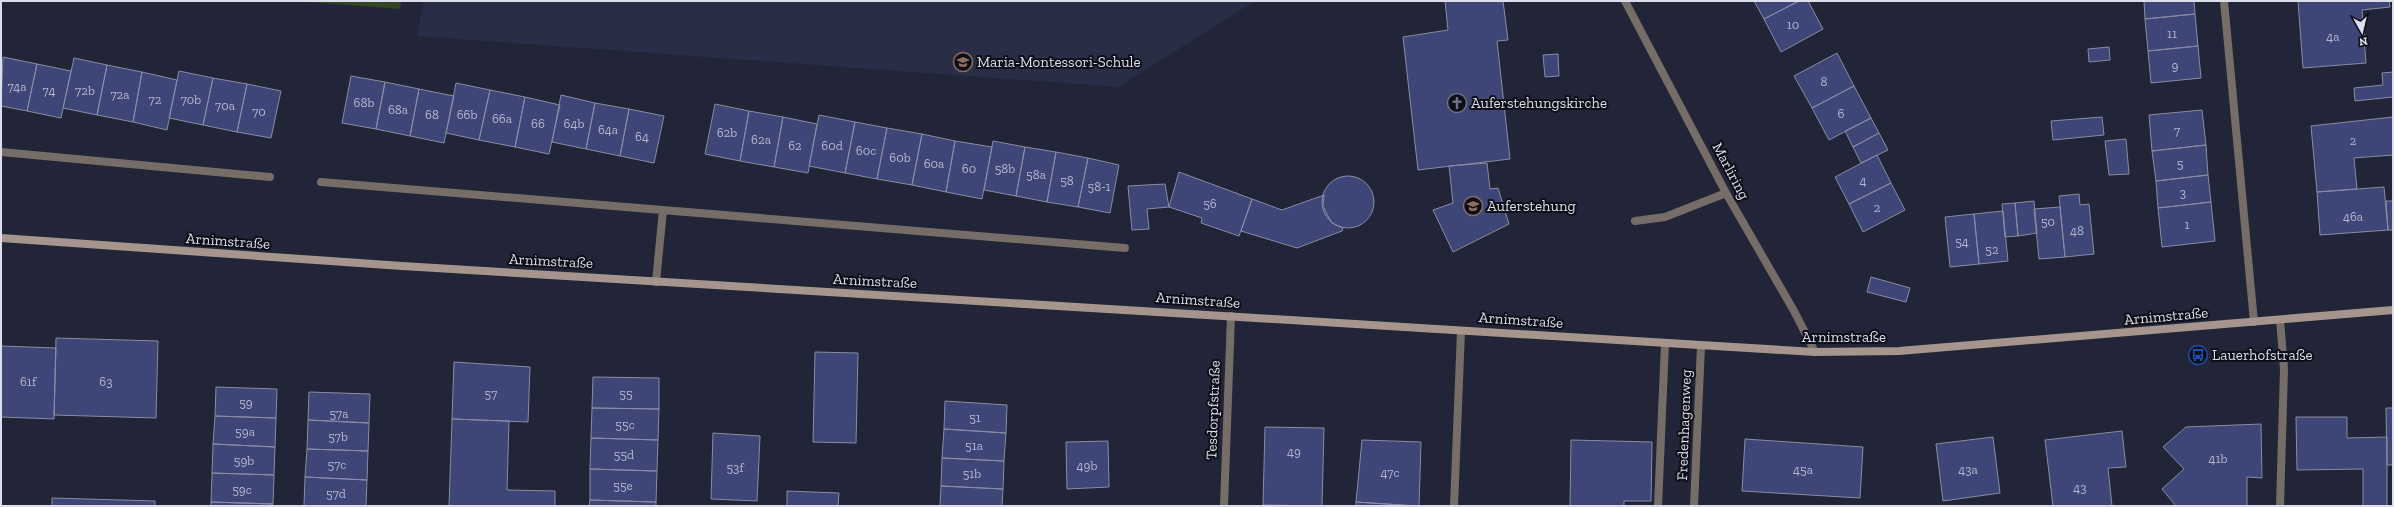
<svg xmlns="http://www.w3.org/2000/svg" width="2394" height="507" font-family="'Zilla Slab',serif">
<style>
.built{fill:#292e46}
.green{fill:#324625}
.building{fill:#3e4577;stroke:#898da4}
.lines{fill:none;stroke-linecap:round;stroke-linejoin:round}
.service{stroke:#776d68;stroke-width:8}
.minor{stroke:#776d68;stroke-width:8}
.tertiary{stroke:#776d68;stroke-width:8}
.secondary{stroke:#a6958d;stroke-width:8}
.labels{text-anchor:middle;stroke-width:4;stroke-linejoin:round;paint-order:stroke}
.number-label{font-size:13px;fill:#b4b8ce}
.poi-label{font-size:15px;fill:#dcdfeb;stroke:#0d0e17;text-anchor:start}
.street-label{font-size:15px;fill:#dcdfeb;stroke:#0d0e17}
</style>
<rect width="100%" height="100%" fill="#212537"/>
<path class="built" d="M424,1H1255L1118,87L417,36Z"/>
<path class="green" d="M296,1H401L400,9Z"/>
<path class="building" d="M1445,1H1503L1508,40L1497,41L1510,159L1418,170L1403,37L1448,30Z
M1754,1H1799L1764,19Z
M1799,1H1808L1823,29L1781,52L1764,19Z
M2144,1H2194L2195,14L2145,19Z
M2298,1H2389L2390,7L2362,10L2366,63L2303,68Z
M2195,14L2198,46L2148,51L2145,19Z
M2198,46L2201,78L2151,83L2148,51Z
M2109,47L2110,60L2089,62L2088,49Z
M1837,53L1854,86L1812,108L1794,76Z
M1558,54L1559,76L1545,77L1543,55Z
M3,57L37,64L27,111L1,106Z
M74,58L107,65L97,115L63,108Z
M37,64L71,71L61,118L27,111Z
M107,65L142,72L133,122L97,115Z
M179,71L213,78L203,125L169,118Z
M142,72L177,80L167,130L133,122Z
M2393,72V97L2355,101L2354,88L2383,85L2382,73Z
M351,76L385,82L376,129L342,123Z
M213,78L247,84L237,132L203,125Z
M385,82L419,89L410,136L376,129Z
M456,83L490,90L479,140L446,133Z
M247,84L281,91L271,138L237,132Z
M1854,86L1871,118L1829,140L1812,108Z
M419,89L454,96L444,143L410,136Z
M490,90L525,97L515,147L479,140Z
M561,95L595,103L586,149L552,142Z
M525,97L560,105L549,154L515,147Z
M595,103L629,109L620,156L586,149Z
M715,104L749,111L740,161L705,154Z
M629,109L664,116L654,163L620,156Z
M2202,110L2206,145L2152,151L2149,115Z
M749,111L783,117L774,167L740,161Z
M819,115L855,122L845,173L809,166Z
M783,117L817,124L808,173L774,167Z
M2102,117L2104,135L2053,140L2051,121Z
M2393,117V155L2354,158L2357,189L2317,192L2311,126Z
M1871,118L1879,133L1853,147L1845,131Z
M855,122L887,128L877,179L845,173Z
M887,128L922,134L912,185L877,179Z
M1879,133L1888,150L1861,163L1853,147Z
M922,134L955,141L946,192L912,185Z
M2126,139L2129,174L2109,175L2105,141Z
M955,141L992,147L982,199L946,192Z
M993,141L1025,147L1016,196L984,190Z
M2206,145L2208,175L2156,181L2152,151Z
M1025,147L1056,152L1047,202L1016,196Z
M1056,152L1088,158L1078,207L1047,202Z
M1877,155L1891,183L1849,204L1835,177Z
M1088,158L1119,165L1110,213L1078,207Z
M1487,163L1490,189L1498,188L1509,224L1453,252L1433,210L1453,203L1449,166Z
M1179,172L1252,199L1239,236L1201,223L1202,218L1169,207Z
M2208,175L2211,202L2158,208L2156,181Z
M1322 202a26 26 0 1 1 52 0a26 26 0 1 1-52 0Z
M1891,183L1905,210L1863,232L1849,204Z
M1165,184L1169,207L1147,209L1149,229L1132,230L1128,186Z
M2384,187L2388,230L2320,235L2317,192Z
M2079,194L2080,205L2089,204L2094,254L2065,257L2059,196Z
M1324,195L1323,206L1328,216L1332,223L1343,228L1342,231L1297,248L1241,231L1252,199L1282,210Z
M2034,201L2037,233L2018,236L2015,203Z
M2386,201H2393V230H2388Z
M2211,202L2215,241L2162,247L2158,208Z
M2015,203L2018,236L2005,237L2002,204Z
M2060,207L2065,257L2039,259L2034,209Z
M2003,211L2008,261L1979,264L1974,214Z
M1974,214L1979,264L1950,267L1945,217Z
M1871,277L1910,288L1906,302L1867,292Z
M56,338L158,341L156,418L54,415Z
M1,346L56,348L54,419L1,417Z
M815,352L858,353L856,443L813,442Z
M454,362L530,367L528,422L452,419Z
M593,377L659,378V409L592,408Z
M216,387L277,389L276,418L215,416Z
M309,392L370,394L369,423L308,420Z
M945,401L1007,405L1006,433L944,429Z
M592,408L659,409L658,440L591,438Z
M2386,408H2393V465H2387Z
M215,416L276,418L275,447L213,444Z
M2296,417H2347V438L2387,437V506H2363V469L2297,470Z
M452,419L509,421L507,490L555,491V506H449Z
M308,420L369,423L368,451L307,449Z
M2261,424L2262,478L2247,477V506H2176L2162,489L2184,469L2163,447L2186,427Z
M1265,427L1324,428L1322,506L1263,505Z
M944,429L1006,433L1004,461L942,458Z
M2122,431L2126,467L2108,468L2112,506H2053L2045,440Z
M713,433L760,436L757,501L711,499Z
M1993,437L2000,493L1943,501L1936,444Z
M591,438L658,440L657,471L590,469Z
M1745,439L1863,447L1860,498L1742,491Z
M1362,440L1421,442L1419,506L1356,502Z
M1571,440L1652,442L1651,501H1624V506H1570Z
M1108,441L1109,487L1067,489L1066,442Z
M213,444L275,447L274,475L212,473Z
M307,449L368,451L367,480L305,477Z
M942,458L1004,461L1003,489L941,486Z
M590,469L657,471L656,502L590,500Z
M212,473L274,475L273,504L211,502Z
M305,477L367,480L366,506H304Z
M941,486L1003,489L1002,506H940Z
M787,491L839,493L838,506H787Z
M52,498L155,501V506H52Z
M590,500L656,502V506H589Z
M211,502L273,504L272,506H211Z
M1356,502L1415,506H1356Z"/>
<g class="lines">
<path class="service" d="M1,152L270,177
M321,182L1125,248
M1635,221L1665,217L1726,193
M656,282L663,210
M2280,320L2284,369L2280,506
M1454,506L1461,331
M1658,506L1665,344"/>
<path class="minor" d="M2224,1L2254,322
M1224,506L1231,316
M1694,506L1701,346"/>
<path class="tertiary" d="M1625,1L1726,193L1794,311L1815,352"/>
<path class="secondary" d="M1,238L402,266L1815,352L1899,351L2393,310"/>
</g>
<defs>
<g id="school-ring" transform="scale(1)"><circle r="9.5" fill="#0d0e17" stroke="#8d6e63" stroke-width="1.5"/><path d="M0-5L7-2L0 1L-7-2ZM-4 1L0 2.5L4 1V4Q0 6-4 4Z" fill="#8d6e63"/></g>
<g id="church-ring" transform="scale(1)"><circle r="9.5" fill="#0d0e17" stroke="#6b7280" stroke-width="1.5"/><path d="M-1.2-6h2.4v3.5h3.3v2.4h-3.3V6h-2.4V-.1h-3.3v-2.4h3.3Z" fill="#6b7280"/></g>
<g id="bus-ring" transform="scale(1)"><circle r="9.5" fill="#0d0e17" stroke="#1a4fb4" stroke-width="1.5"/><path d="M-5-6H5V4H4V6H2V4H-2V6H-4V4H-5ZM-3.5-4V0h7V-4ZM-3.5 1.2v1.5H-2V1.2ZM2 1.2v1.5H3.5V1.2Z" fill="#1a4fb4"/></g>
</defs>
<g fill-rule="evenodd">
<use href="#school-ring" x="963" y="62"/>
<use href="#church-ring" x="1457" y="103"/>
<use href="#school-ring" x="1473" y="206"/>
<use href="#bus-ring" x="2198" y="355"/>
</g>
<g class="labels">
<g class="number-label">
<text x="1793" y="29">10</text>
<text x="2172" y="38">11</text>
<text x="2333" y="41">4a</text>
<text x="2175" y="70">9</text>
<text x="1824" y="86">8</text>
<text x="17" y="91">74a</text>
<text x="49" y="95">74</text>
<text x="85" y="95">72b</text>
<text x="120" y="99">72a</text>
<text x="155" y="104">72</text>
<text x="191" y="104">70b</text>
<text x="364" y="107">68b</text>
<text x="225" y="110">70a</text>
<text x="398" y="114">68a</text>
<text x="259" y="116">70</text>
<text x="1841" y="118">6</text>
<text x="432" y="119">68</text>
<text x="467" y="119">66b</text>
<text x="502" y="123">66a</text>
<text x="538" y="128">66</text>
<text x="574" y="128">64b</text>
<text x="608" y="134">64a</text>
<text x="2177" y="135">7</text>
<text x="727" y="137">62b</text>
<text x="642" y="141">64</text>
<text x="761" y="144">62a</text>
<text x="2353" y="145">2</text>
<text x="795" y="150">62</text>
<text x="832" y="150">60d</text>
<text x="866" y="155">60c</text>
<text x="900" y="162">60b</text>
<text x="934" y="168">60a</text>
<text x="2180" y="168">5</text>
<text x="969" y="173">60</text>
<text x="1005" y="173">58b</text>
<text x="1036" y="179">58a</text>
<text x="1067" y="185">58</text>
<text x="1863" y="185">4</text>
<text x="1099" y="191">58-1</text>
<text x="2183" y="197">3</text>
<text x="1210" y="208">56</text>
<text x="1877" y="212">2</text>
<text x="2353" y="221">46a</text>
<text x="2048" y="226">50</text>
<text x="2187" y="229">1</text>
<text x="2077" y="235">48</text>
<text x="1962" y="246">54</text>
<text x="1992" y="254">52</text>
<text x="28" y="386">61f</text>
<text x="106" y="386">63</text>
<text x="491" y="398">57</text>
<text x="626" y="398">55</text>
<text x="246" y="407">59</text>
<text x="339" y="418">57a</text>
<text x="975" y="422">51</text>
<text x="625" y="429">55c</text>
<text x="245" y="436">59a</text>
<text x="338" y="441">57b</text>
<text x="974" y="450">51a</text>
<text x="1294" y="456">49</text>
<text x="624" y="459">55d</text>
<text x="2218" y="463">41b</text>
<text x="244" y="465">59b</text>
<text x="337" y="469">57c</text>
<text x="1087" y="470">49b</text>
<text x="735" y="472">53f</text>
<text x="1803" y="474">45a</text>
<text x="1968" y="474">43a</text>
<text x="1390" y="477">47c</text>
<text x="972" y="478">51b</text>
<text x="623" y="490">55e</text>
<text x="2080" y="492">43</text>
<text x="242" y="494">59c</text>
<text x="336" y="498">57d</text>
</g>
<g class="poi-label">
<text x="977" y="67">Maria-Montessori-Schule</text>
<text x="1471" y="108">Auferstehungskirche</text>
<text x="1487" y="211">Auferstehung</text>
<text x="2212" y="360">Lauerhofstraße</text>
</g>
<g class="street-label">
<text transform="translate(1731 171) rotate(62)" y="5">Marliring</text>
<text transform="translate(228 241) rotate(4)" y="5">Arnimstraße</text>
<text transform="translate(551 261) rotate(3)" y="5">Arnimstraße</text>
<text transform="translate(875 281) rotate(3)" y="5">Arnimstraße</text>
<text transform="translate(1198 300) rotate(4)" y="5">Arnimstraße</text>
<text transform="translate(2166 316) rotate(-5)" y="5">Arnimstraße</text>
<text transform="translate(1521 320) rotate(4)" y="5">Arnimstraße</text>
<text x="1844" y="342">Arnimstraße</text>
<text transform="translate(1213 410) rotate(-88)" y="5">Tesdorpfstraße</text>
<text transform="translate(1684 425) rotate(-88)" y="5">Fredenhagenweg</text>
</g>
</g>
<rect width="2394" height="507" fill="none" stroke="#dcdfeb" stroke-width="4"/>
<g transform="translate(2362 32) rotate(172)" stroke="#0d0e17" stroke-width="3" paint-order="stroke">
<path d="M0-3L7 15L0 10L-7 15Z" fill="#dcdfeb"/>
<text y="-6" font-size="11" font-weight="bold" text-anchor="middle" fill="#dcdfeb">N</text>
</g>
</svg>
